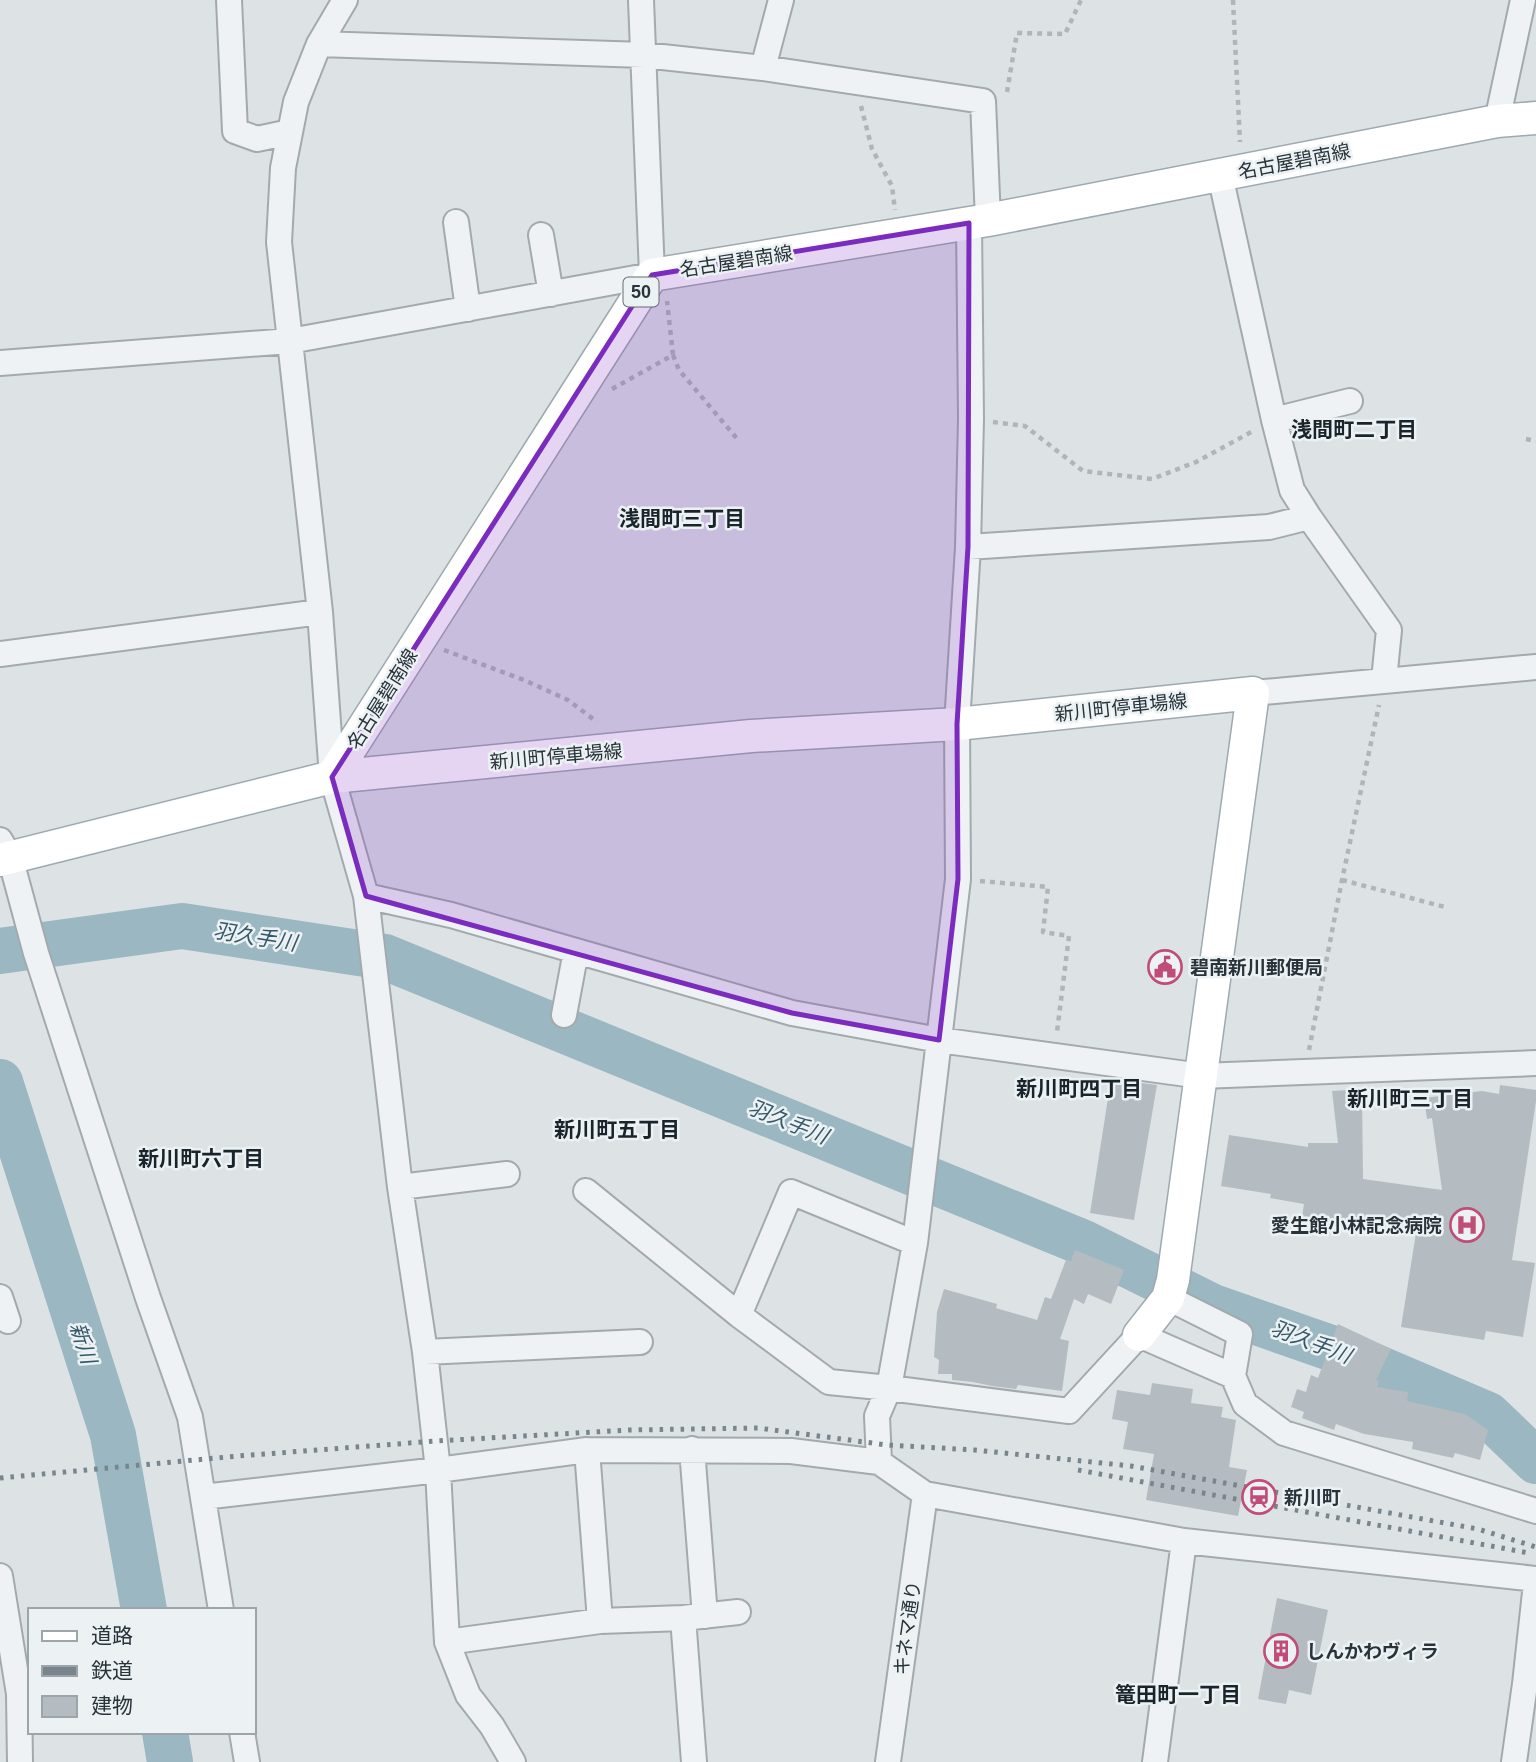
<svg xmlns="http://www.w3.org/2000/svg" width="1536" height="1762" font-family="Arial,'Noto Sans JP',sans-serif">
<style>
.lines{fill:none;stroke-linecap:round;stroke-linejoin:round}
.river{stroke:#9bb7c2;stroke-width:46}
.building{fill:#b5bcc1}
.minor-casing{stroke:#a3aaae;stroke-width:28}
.major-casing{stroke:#9ea9b0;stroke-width:35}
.path{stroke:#afb5b8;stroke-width:4.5;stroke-dasharray:5 5;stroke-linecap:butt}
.minor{stroke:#eff2f4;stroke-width:24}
.major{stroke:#fff;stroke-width:32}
.rail{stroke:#78858d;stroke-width:5;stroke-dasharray:3.5 7;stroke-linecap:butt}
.marked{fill:#7b2cbf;fill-opacity:0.2;stroke:#7b2cbf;stroke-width:5;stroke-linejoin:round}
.labels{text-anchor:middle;stroke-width:5;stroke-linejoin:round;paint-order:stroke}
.shield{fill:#ecf1f3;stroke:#636c72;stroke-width:2}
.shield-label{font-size:18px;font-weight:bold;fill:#28333a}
.street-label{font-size:19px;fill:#28333a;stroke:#ecf1f3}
.poi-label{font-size:19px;font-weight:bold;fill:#28333a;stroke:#ecf1f3;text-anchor:start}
.neighbourhood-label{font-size:21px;font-weight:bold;fill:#1a242b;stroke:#ecf1f3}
.water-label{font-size:21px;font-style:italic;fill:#36596a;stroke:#ecf1f3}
</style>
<rect width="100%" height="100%" fill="#dde2e5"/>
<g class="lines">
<path class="river" d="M0,951L182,926L385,957L1084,1243L1213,1307L1328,1347L1488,1415L1536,1461
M0,1082L113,1435L144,1610
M165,1732L170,1762"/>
</g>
<path class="building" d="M1111,1079L1157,1085L1134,1220L1090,1213Z
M1500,1085L1536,1090V1101L1512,1260L1535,1263L1523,1337L1486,1331L1484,1340L1401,1327L1416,1233L1302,1217L1304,1204L1270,1198L1271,1194L1221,1186L1229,1135L1308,1147V1143H1338L1332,1091L1362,1089L1363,1179L1442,1190L1432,1118L1427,1119L1424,1098L1482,1091L1499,1094Z
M1075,1250L1124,1270L1111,1304L1088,1294L1084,1304L1074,1299L1060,1339L1069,1341L1062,1391L1018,1385L1016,1389L992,1386L973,1382L952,1380V1374H938L939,1360L934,1357L937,1312L944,1289L997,1304L996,1308L1037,1320L1045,1297L1051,1299L1066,1260L1071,1261Z
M1338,1324L1391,1349L1376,1380L1379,1382L1377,1387L1408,1392L1407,1401L1465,1414L1488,1430L1480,1460L1455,1453L1453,1458L1412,1449L1413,1442L1364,1434L1336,1424L1334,1430L1302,1418L1304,1412L1291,1407L1297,1389L1306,1392L1311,1375L1318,1378Z
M1152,1383L1193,1389L1191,1403L1223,1407L1221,1417L1236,1420L1229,1467L1247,1470L1238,1516L1146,1500L1154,1454L1123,1449L1128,1422L1112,1419L1117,1390L1150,1395Z
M1277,1598L1328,1610L1311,1695L1289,1690L1286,1704L1258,1699Z"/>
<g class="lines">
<g class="minor-casing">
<path id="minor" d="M229,0L235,131L257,139L290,132
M345,0L319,44L296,102L283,168L279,242L320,612L332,777L366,896L400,1187L425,1352L438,1470L447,1642L468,1695L492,1726L513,1762
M319,44L644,55L763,68L983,101L988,220
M763,68L781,0
M1497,121L1523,0
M1220,175L1274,420L1292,490L1309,517L1389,630L1384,680
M456,222L468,309
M969,223L971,419L968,547L957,724L958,879L915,1243L889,1388L877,1416L879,1462L925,1494L1184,1541L1536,1579
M541,235L551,294
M0,363L290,341L652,275L641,0
M1274,420L1350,401
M968,547L1269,527L1309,517
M0,654L320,612
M1253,693L1536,667
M0,840L10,857L36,953L148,1298L190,1417L221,1610
M366,896L451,915L792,1013L939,1040L1201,1076L1536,1063
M564,1015L576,951
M400,1187L507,1174
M586,1191L739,1315L829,1382L889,1388L1069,1411L1139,1335L1233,1376
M0,1297L8,1321
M1168,1298L1240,1334L1233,1376L1245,1404L1284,1433L1536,1511
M739,1315L791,1192L915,1243
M425,1352L640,1342
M692,1449L705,1616
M587,1450L600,1621
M203,1497L438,1470L587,1450L791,1451L879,1462
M0,1576L19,1694L20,1762
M683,1618L694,1762
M447,1642L600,1621L683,1618L738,1612
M242,1732L247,1762
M888,1762L925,1494
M1155,1762L1184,1541
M1514,1762L1525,1684L1536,1583"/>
</g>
<g class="major-casing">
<path id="major" d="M332,777L751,736L957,724L1253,693L1173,1280L1168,1298L1139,1335
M0,860L332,777L652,275L988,220L1497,121L1536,118"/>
</g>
<path class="path" d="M1233,0L1240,142
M1007,92L1017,33L1065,34L1081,0
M861,106L872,149L892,186L895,210
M673,355L679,370L739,441
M612,389L673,355L667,301
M993,422L1025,426L1083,471L1152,479L1196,462L1255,430
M1526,439L1536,441
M444,650L524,680L568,700L597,722
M1342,880L1445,907
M980,881L1048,887L1043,932L1069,936L1057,1032
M1309,1050L1342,880L1379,705"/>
<use href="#minor" class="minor"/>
<use href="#major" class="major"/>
<path class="rail" d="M1078,1470L1529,1553
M0,1478L238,1456L436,1441L629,1430L758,1428L887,1445L975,1450L1131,1466L1478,1529L1536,1547"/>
</g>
<path class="marked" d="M969,223L968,547L957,724L958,879L939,1040L792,1013L366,896L332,777L652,275Z"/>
<defs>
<g id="civic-ring" transform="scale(1.75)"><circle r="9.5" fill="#ecf1f3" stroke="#c04d78" stroke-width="1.5"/><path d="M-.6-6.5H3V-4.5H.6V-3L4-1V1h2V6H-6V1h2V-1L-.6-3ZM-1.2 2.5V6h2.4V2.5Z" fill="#c04d78"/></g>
<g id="hospital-ring" transform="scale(1.75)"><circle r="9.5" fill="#ecf1f3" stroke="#c04d78" stroke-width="1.5"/><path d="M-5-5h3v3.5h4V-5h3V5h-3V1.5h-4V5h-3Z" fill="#c04d78"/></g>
<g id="station-ring" transform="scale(1.75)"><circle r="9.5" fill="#ecf1f3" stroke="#c04d78" stroke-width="1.5"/><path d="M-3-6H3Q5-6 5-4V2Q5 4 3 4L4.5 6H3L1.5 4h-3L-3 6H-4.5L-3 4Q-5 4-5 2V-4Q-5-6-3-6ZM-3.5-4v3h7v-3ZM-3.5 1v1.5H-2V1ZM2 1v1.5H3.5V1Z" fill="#c04d78"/></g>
<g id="building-ring" transform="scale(1.75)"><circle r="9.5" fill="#ecf1f3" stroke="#c04d78" stroke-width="1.5"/><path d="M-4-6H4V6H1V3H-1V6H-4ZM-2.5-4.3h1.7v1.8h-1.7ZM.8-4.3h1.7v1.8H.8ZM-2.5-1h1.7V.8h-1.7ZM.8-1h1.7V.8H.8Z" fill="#c04d78"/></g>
</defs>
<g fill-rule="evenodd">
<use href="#civic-ring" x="1165" y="967"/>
<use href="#hospital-ring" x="1467" y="1225"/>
<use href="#station-ring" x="1259" y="1497"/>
<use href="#building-ring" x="1281" y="1651"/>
</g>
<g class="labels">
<rect class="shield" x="623.5" y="277.5" width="35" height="29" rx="5"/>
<g class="shield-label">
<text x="641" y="298">50</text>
</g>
<g class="street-label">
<text transform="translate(1294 161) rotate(-11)" y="7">名古屋碧南線</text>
<text transform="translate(736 261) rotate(-9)" y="7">名古屋碧南線</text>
<text transform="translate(382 699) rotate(-58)" y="7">名古屋碧南線</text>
<text transform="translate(1121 707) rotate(-6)" y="7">新川町停車場線</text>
<text transform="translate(556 756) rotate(-5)" y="7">新川町停車場線</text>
<text transform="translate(907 1628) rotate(-82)" y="7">キネマ通り</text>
</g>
<g class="poi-label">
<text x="1190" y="974">碧南新川郵便局</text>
<text x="1442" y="1232" text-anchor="end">愛生館小林記念病院</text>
<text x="1284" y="1504">新川町</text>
<text x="1306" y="1658">しんかわヴィラ</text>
</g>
<g class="neighbourhood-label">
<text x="1354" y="437">浅間町二丁目</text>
<text x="682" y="526">浅間町三丁目</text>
<text x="1079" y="1096">新川町四丁目</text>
<text x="1410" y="1106">新川町三丁目</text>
<text x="617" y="1137">新川町五丁目</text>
<text x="201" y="1166">新川町六丁目</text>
<text x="1178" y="1702">篭田町一丁目</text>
</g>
<g class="water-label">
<text transform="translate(255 937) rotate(9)" y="7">羽久手川</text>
<text transform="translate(788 1122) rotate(22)" y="7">羽久手川</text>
<text transform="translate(1311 1342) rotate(21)" y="7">羽久手川</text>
<text transform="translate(83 1343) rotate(72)" y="7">新川</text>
</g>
</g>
<rect x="28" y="1608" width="228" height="126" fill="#ecf1f3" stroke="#9ea5a9" stroke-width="2"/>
<rect x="42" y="1631" width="35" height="10" fill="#ffffff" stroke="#9ea5a9" stroke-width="2"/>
<text x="91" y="1643" font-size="21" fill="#28333a">道路</text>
<rect x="42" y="1666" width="35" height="10" fill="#78858d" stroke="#9ea5a9" stroke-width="2"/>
<text x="91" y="1678" font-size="21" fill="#28333a">鉄道</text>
<rect x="42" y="1696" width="35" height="21" fill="#b5bcc1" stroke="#9ea5a9" stroke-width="2"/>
<text x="91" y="1713" font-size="21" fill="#28333a">建物</text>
</svg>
